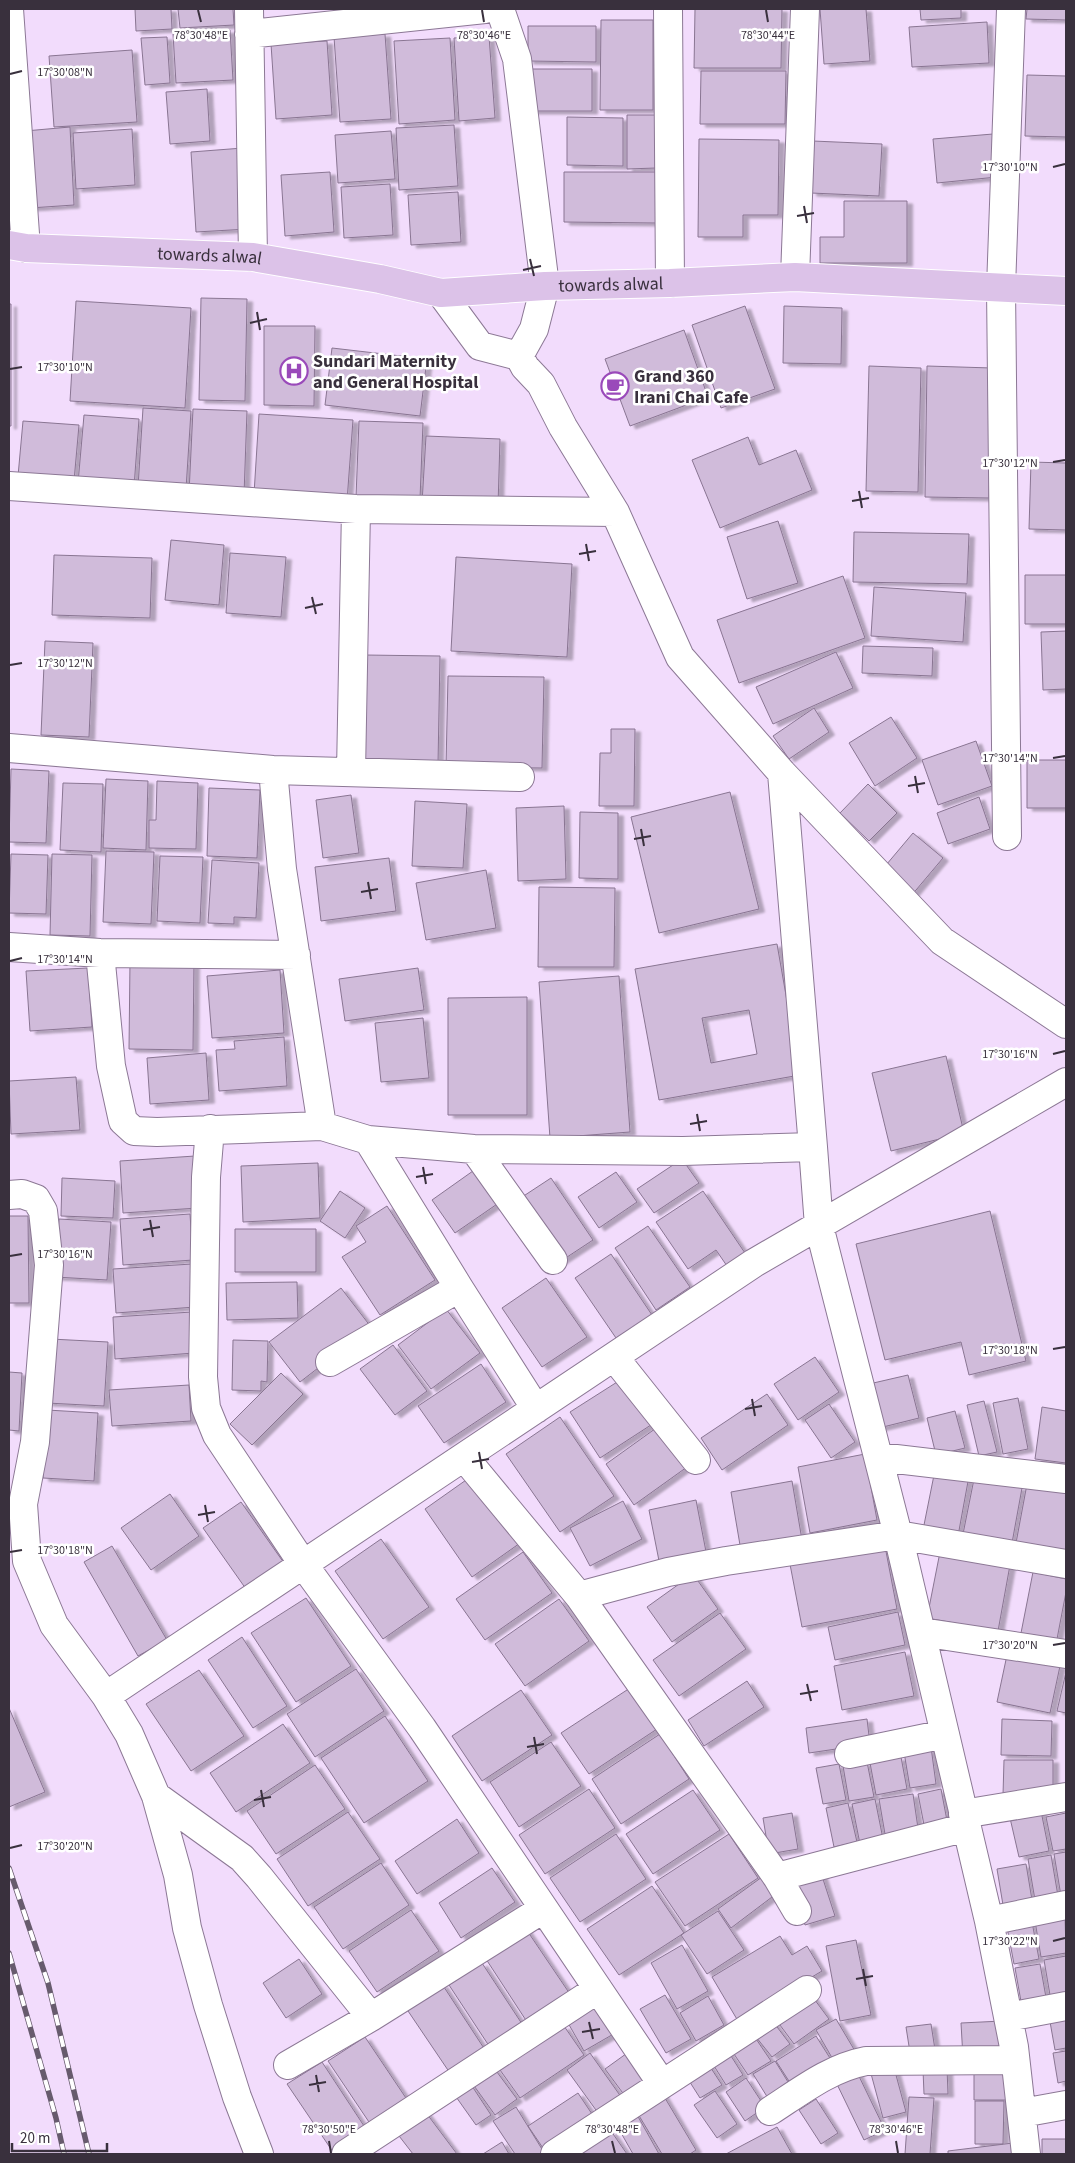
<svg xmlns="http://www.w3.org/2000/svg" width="1075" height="2163" font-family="'Source Sans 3',sans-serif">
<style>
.building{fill:#d0bbda;stroke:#897592;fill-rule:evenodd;filter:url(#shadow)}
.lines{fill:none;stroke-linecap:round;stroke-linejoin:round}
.minor-casing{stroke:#8c7895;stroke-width:30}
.major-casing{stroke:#fff;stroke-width:30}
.minor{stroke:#fff;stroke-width:28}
.major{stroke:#dcc2e8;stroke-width:28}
.rail-casing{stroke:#675b6d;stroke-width:5.5}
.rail{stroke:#fff;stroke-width:4;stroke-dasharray:11;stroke-linecap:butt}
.ticks{fill:none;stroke:#39303d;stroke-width:2}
.labels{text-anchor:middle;stroke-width:5;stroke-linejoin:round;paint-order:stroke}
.street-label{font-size:18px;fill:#39303d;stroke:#fff}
.poi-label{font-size:18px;font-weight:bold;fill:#39303d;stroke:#fff;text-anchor:start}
.ticks-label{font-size:12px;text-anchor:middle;fill:#39303d;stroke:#fff;stroke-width:5;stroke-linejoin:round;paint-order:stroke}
</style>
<defs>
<filter id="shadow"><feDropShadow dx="5.5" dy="3" stdDeviation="1" flood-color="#0004"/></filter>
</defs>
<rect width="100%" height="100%" fill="#f2dcfc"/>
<path class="building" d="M135,9H171L172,29L136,31Z
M178,9H233L234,25L180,28Z
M695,9H782L781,68H694Z
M820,9H866L870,61L824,64Z
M920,9H961V18L921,20Z
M1027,9H1066V20L1026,19Z
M601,20H653V110H600Z
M987,22L989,63L912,67L909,27Z
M528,26H596V62L528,61Z
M230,30L233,80L176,83L173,34Z
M385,34L391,119L340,122L334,37Z
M489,36L495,118L459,121L454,38Z
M167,37L170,83L145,85L141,38Z
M450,38L455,120L399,124L394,41Z
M327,41L332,115L276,119L271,44Z
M132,50L137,122L54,127L49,56Z
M529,69H592V111H529Z
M701,71H786L785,124H700Z
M1027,75L1066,76V137L1025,136Z
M207,89L210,141L170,144L166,92Z
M627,115H657L656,168L627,169Z
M567,117L623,118V166L567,165Z
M454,125L458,186L399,190L396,128Z
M70,127L74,205L30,208L25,131Z
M132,129L135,185L76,189L73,133Z
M391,131L395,179L338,183L335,135Z
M993,134L997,177L937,183L933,139Z
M699,139L779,140L778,215H743V237H698Z
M813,141L882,144L879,196L811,193Z
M243,148L248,229L196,232L191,152Z
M330,172L334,232L285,236L281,175Z
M564,172H656V223L564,222Z
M390,184L393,235L344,238L341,187Z
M458,192L461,242L411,245L408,195Z
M844,201H907V263H820V237H844Z
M201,298L247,299L245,401L199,400Z
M76,301L191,308L185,408L70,401Z
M9,304H11V426H9Z
M745,306L775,389L721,408L692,325Z
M784,306L842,308L841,364L783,363Z
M264,326H315L314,406L264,405Z
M684,330L708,397L630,426L605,359Z
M332,348L427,359L420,416L325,405Z
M869,366L921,368L918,492L866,491Z
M927,366L992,368L989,498L925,497Z
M143,408L191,411L186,489L138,487Z
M193,409L247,411L244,495L189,493Z
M259,414L353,420L347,501L254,494Z
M84,415L139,419L134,487L78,483Z
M23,421L79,425L74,481L18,476Z
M359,421L423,423L420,499L356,497Z
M426,436L500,439L498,506L422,503Z
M748,437L759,465L796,450L812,490L720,528L692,460Z
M1031,462L1066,463V530L1029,529Z
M778,521L798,583L747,599L727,537Z
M854,532L969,534L967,584L853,582Z
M171,540L224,545L219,605L165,600Z
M230,553L286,557L281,617L226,613Z
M54,555L152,558L150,618L52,615Z
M456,557L572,564L567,657L451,651Z
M1025,575H1066V624H1025Z
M843,576L865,638L739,683L717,620Z
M874,587L966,593L963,642L871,636Z
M1066,631V689L1043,690L1041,632Z
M45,641L93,643L89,737L41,735Z
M863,646L933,648L932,676L862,673Z
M836,652L853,688L773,724L756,687Z
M365,655L440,656L438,764L364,763Z
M448,676L544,677L542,768L446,767Z
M814,708L829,732L789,759L773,736Z
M891,717L917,758L875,786L849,743Z
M611,729H635L634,806H599L600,753H611Z
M976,741L992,786L938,805L922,760Z
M1027,760H1066V808H1027Z
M11,769L49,771L46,843L9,842Z
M106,779L148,781L146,850L103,848Z
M157,781L198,783L196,849L149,848V820H156Z
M63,783L103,784L101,852L60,850Z
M868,784L897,813L869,841L840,813Z
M209,788L260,790L257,858L207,856Z
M730,792L759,909L659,933L631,817Z
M351,795L359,853L323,858L316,800Z
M979,797L990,829L948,844L937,813Z
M415,801L467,804L463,868L412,866Z
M564,806L566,879L518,881L516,808Z
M580,812L618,813V879L579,878Z
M913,833L943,858L911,896L881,871Z
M106,851L154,852L151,924L103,922Z
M11,854L48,855L46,914L9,913Z
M52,854L92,855L90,936L50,935Z
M160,856L203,857L200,923L157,921Z
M389,858L396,911L321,921L315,867Z
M212,860L259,863L256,918L234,917V924L208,923Z
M486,870L496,928L426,940L416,883Z
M539,887L615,888L614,967H538Z
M777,944L800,1075L659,1100L635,969ZM749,1010L757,1054L711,1063L702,1018Z
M130,961L194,962L193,1050L129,1049Z
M88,968L92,1027L30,1031L26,971Z
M418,968L424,1010L345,1021L339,979Z
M280,970L284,1033L212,1038L207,976Z
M619,976L630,1132L550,1138L539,982Z
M527,997V1115H448V998Z
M423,1018L429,1078L381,1082L375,1023Z
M284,1037L287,1086L219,1091L216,1050L235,1049L234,1041Z
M206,1053L209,1100L150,1104L147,1058Z
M946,1056L964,1133L891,1151L872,1073Z
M76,1077L80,1130L11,1134L9,1081Z
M195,1156L198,1208L123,1213L120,1161Z
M682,1159L699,1183L654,1213L637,1189Z
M318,1163L320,1218L243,1222L241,1166Z
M480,1166L503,1200L455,1233L432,1200Z
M616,1172L637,1202L599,1228L578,1197Z
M62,1178L115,1181L113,1218L61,1216Z
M551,1178L593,1240L558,1263L516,1201Z
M340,1191L365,1208L345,1238L320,1221Z
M703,1191L745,1253L727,1266L716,1250L688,1269L656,1222Z
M387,1206L435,1280L380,1315L342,1257L366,1242L356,1226Z
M990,1211L1026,1361L969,1375L961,1342L885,1360L856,1244Z
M190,1214L193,1260L123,1265L120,1219Z
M9,1216H28L29,1303H9Z
M59,1219L111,1222L107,1280L55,1277Z
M648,1226L690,1287L656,1310L615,1248Z
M235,1229H316V1272H235Z
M611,1254L652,1315L616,1338L575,1278Z
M192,1264L195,1307L116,1313L113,1269Z
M546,1278L587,1337L542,1367L502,1308Z
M297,1282L298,1318L227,1320L226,1283Z
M341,1288L371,1327L300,1382L269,1342Z
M446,1309L480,1353L431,1389L398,1345Z
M192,1312L194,1353L115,1359L113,1317Z
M51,1339L108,1342L104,1406L47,1403Z
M233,1340L268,1341L267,1382L261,1381V1391L232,1390Z
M393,1345L427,1391L395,1415L360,1369Z
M815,1357L839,1392L798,1420L774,1384Z
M481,1364L506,1402L444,1443L418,1406Z
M9,1372L22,1373L19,1431L9,1430Z
M281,1373L303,1394L252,1445L230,1424Z
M908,1375L919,1418L879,1428L869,1384Z
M625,1377L654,1423L600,1458L570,1412Z
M189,1385L191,1421L112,1426L109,1390Z
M767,1394L788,1425L722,1470L701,1438Z
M1018,1398L1028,1449L1003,1454L993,1403Z
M984,1401L997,1452L979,1456L967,1405Z
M829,1404L855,1442L831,1458L805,1420Z
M1042,1407L1066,1411V1463L1035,1459Z
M47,1410L98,1413L94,1481L43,1478Z
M955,1411L965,1448L936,1455L927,1418Z
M560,1417L614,1496L560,1532L506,1454Z
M659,1426L687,1467L634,1505L606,1464Z
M865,1454L877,1520L810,1533L798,1467Z
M935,1470L969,1476L958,1536L923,1530Z
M476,1473L523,1541L472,1577L425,1509Z
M974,1479L1022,1488L1012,1543L963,1534Z
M792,1481L802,1540L741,1551L731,1492Z
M1027,1484L1066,1492V1553L1016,1543Z
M170,1494L199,1536L151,1570L121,1528Z
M696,1500L708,1562L661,1571L649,1510Z
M623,1501L642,1539L590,1566L570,1528Z
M241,1502L284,1563L246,1589L203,1528Z
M381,1539L429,1607L383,1639L335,1571Z
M884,1541L897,1609L802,1627L789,1559Z
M112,1546L167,1640L138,1656L84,1562Z
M523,1552L552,1593L485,1640L456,1599Z
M940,1552L1010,1565L998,1631L927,1618Z
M1033,1572L1066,1579V1592L1057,1639L1021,1633Z
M693,1574L718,1609L672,1642L647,1607Z
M306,1598L351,1666L296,1702L251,1633Z
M559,1599L589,1641L525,1686L495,1644Z
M898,1612L905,1645L835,1660L828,1627Z
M720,1613L746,1649L679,1696L653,1660Z
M242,1637L287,1706L253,1728L208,1660Z
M905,1652L914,1696L842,1710L834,1666Z
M1007,1655L1060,1666L1050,1713L997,1702Z
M356,1669L384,1711L315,1757L287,1714Z
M199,1670L244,1736L191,1771L146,1704Z
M1066,1672V1713L1057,1711Z
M747,1681L764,1707L704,1746L688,1720Z
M630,1688L657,1729L589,1774L561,1733Z
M521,1690L552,1735L482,1781L452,1736Z
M9,1708L45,1792L9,1807Z
M385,1716L428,1781L364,1823L321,1758Z
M867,1719L870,1744L809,1753L806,1728Z
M1002,1719L1052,1721L1051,1756L1001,1755Z
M283,1724L310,1763L236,1812L210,1773Z
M660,1734L689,1779L621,1824L592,1779Z
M551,1742L581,1786L519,1827L490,1782Z
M931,1747L936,1784L910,1788L904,1752Z
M901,1757L907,1789L876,1795L870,1763Z
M1004,1760H1053V1795H1003Z
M867,1762L874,1797L849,1801L843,1766Z
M839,1764L846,1800L823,1804L816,1768Z
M315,1765L345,1809L276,1854L247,1811Z
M589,1789L615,1828L545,1874L519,1835Z
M941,1789L948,1826L925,1830L918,1794Z
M693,1790L720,1830L653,1874L626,1834Z
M913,1794L919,1835L886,1840L879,1799Z
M875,1799L883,1839L860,1844L852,1804Z
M848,1803L857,1842L834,1847L826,1808Z
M1041,1811L1049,1851L1019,1857L1010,1818Z
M348,1812L380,1859L308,1906L277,1859Z
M792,1813L798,1849L769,1854L763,1818Z
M1066,1813V1849L1053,1851L1046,1817Z
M457,1819L479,1853L417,1894L395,1861Z
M616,1834L646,1879L580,1922L550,1878Z
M729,1834L758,1878L685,1926L655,1882Z
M1066,1852V1895L1061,1896L1054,1854Z
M1051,1855L1058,1896L1035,1900L1028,1859Z
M381,1863L409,1905L343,1949L314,1907Z
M1026,1864L1032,1900L1003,1905L997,1869Z
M492,1868L515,1902L461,1938L439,1903Z
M821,1873L835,1916L805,1925L791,1882Z
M762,1877L776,1894L731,1928L718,1909Z
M652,1886L684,1933L619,1975L587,1929Z
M411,1910L439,1951L377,1992L349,1951Z
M718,1911L744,1950L707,1974L681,1935Z
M1065,1915L1066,1953L1041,1957L1035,1921Z
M1032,1922L1039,1959L1014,1964L1007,1927Z
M526,1929L574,2000L531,2028L484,1956Z
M780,1936L792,1955L807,1946L822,1971L738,2021L712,1977Z
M856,1940L871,2015L840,2021L826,1946Z
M682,1945L708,1991L677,2009L651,1963Z
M1066,1956V1998L1051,2001L1044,1960Z
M299,1959L322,1994L286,2018L263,1983Z
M482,1963L528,2033L495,2055L449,1985Z
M1040,1964L1047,2003L1022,2007L1015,1968Z
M442,1984L491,2059L456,2082L406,2008Z
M809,1992L829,2019L794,2044L774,2017Z
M665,1995L691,2039L666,2053L640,2009Z
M708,1996L724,2025L696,2041L680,2013Z
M600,2004L617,2032L584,2051L568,2023Z
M1066,2013V2048L1055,2050L1049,2016Z
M771,2019L790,2044L772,2057L752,2032Z
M836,2019L855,2051L835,2063L816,2030Z
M1002,2021L1004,2055L963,2058L961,2023Z
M931,2024L936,2056L911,2059L906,2027Z
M564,2026L584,2055L520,2098L500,2070Z
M750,2030L771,2061L748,2075L728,2045Z
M816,2036L835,2066L796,2092L776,2061Z
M365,2037L412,2107L375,2131L328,2061Z
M726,2048L743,2075L726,2085L709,2058Z
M630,2051L650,2078L625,2096L605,2069Z
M1066,2051V2081L1058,2083L1053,2053Z
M590,2053L624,2101L601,2117L567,2070Z
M775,2061L793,2090L771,2103L753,2074Z
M322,2062L366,2129L333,2152L287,2084Z
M707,2062L722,2085L700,2098L686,2076Z
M893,2064L906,2112L883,2118L870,2070Z
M494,2068L517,2099L495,2115L472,2083Z
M855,2068L885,2130L864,2140L834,2078Z
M947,2068L948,2094H924L923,2070Z
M974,2073H1008V2100H974Z
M746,2078L765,2107L745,2121L726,2092Z
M470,2083L491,2115L476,2125L454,2094Z
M715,2091L737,2124L717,2138L694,2105Z
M578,2093L598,2123L547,2154L528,2126Z
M662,2093L696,2150L690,2154H662L635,2109Z
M909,2097L934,2098L930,2154H905Z
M816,2099L838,2133L821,2144L799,2110Z
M975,2101H1004L1003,2144H975Z
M516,2107L545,2154H515L493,2121Z
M424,2110L457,2154H413L396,2132Z
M636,2113L659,2154H633L616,2124Z
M777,2127L792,2154H726Z
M611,2131L627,2154H578Z
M1042,2139H1066V2154H1042Z
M502,2142L509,2154H483Z
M1013,2143L1014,2154H948V2151Z"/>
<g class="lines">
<g class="minor-casing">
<path id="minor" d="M9,9L26,248
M249,9L253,257
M668,9L670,283
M249,34L485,9
M795,277L805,9
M441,293L480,346L519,356L534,329L545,286L517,59L500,9
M519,356L525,367L541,384L563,427L615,512L680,657L782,773L942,941L1066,1024
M9,486L356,509L615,512
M9,748L273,770L520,777
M273,770L282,869L322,1126L368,1140L459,1288L536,1409
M351,772L356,509
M782,773L813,1147
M1007,836L1001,288L1011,9
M9,947L100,953L296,955
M100,953L111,1066L123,1121L134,1131L157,1132L322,1126
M210,1129L206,1177L203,1377L206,1408L217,1435L303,1564L422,1728L662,2084
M368,1140L474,1149L683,1151L813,1147L819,1226L898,1535L989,1921L1014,2047L1026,2154
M474,1149L553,1260
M9,1195L22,1194L36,1199L43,1211L49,1265L35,1442L23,1504L27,1561L54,1625L106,1696L129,1734L156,1796L242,1858L259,1877L371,2017
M614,1357L696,1460
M330,1362L459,1288
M464,1457L579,1596L777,1877L797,1911
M879,1457L1066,1479
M579,1596L668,1572L726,1561L898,1535L1066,1564
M921,1632L1066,1654
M106,1696L754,1263L1066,1082
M849,1754L945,1734
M156,1796L178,1875L187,1928L208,2005L237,2097L259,2154
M963,1814L1066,1797
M777,1877L967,1827
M989,1921L1066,1905
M1008,2017L1066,2006
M288,2065L371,2017L543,1909
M770,2111C801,2091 830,2068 866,2061L1015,2060
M1022,2113L1066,2105
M346,2154L598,1989
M555,2154L807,1990"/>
</g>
<g class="major-casing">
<g id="major">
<path id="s1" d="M9,245L26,248L253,257L380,279L441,293L545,286L670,283L795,277L1066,291"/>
</g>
</g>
<use href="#minor" class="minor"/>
<use href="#major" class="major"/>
<g class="rail-casing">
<path id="rail" d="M9,1868L48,1983L89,2154
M9,1953L56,2118L64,2154"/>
</g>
<use href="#rail" class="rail"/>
</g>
<path class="ticks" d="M198,10L201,22M482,10L484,22M766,10L768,22M10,74L22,71M1053,167L1065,164M804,206L807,223M797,216L814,213M530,259L534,276M523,270L541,266M257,312L260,330M250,323L267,319M10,369L22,367M1053,462L1065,460M859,491L862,508M852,501L869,498M586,544L589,561M579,554L596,551M312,597L316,614M305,608L323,604M10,665L22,663M1053,758L1065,756M915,776L918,793M908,786L925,783M641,829L644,846M634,839L651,836M368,882L371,899M361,892L378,889M10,961L22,958M1053,1054L1065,1051M697,1114L700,1131M690,1124L707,1121M423,1167L426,1184M416,1177L433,1174M150,1220L153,1237M143,1230L160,1227M10,1256L22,1254M1053,1349L1065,1347M752,1399L755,1416M745,1409L762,1406M479,1452L482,1469M472,1462L489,1459M205,1505L208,1522M198,1515L215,1512M10,1552L22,1550M1053,1645L1065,1643M807,1684L811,1701M800,1694L818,1691M534,1737L537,1754M527,1747L544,1744M261,1790L264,1807M254,1800L271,1797M10,1848L22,1845M1053,1941L1065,1938M863,1969L866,1986M856,1979L873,1976M589,2022L593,2039M582,2032L600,2029M316,2075L319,2092M309,2085L326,2082M329,2141L331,2153M612,2141L615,2153M896,2141L898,2153"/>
<defs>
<g id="hospital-ring" transform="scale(1.4375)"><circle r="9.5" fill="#fff" stroke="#9a4aba" stroke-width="1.5"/><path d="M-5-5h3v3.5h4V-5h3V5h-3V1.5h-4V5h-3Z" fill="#9a4aba"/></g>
<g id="cafe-ring" transform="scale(1.4375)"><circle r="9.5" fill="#fff" stroke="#9a4aba" stroke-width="1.5"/><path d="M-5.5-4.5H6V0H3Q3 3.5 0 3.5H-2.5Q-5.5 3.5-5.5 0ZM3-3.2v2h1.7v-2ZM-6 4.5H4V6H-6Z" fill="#9a4aba"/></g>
</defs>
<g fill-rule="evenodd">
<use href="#hospital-ring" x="294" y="371"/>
<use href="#cafe-ring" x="615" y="386"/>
</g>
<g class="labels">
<g class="street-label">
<text dy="6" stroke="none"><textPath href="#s1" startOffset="201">towards alwal</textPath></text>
<text dy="6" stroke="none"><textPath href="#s1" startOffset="606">towards alwal</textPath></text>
</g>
<g class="poi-label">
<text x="313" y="367">Sundari Maternity<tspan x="313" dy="21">and General Hospital</tspan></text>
<text x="634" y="382">Grand 360<tspan x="634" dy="21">Irani Chai Cafe</tspan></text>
</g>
</g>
<g class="ticks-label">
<text x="201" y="39">78°30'48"E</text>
<text x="484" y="39">78°30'46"E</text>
<text x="768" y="39">78°30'44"E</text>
<text x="65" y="76">17°30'08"N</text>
<text x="1010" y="171">17°30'10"N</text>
<text x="65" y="371">17°30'10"N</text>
<text x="1010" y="467">17°30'12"N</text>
<text x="65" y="667">17°30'12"N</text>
<text x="1010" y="762">17°30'14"N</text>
<text x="65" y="963">17°30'14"N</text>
<text x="1010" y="1058">17°30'16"N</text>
<text x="65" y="1258">17°30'16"N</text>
<text x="1010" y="1354">17°30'18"N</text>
<text x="65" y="1554">17°30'18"N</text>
<text x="1010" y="1649">17°30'20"N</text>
<text x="65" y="1850">17°30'20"N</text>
<text x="1010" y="1945">17°30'22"N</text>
<text x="329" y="2133">78°30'50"E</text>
<text x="612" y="2133">78°30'48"E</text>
<text x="896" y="2133">78°30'46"E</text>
</g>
<rect width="1075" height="2163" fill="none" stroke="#39303d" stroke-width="20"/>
<path d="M12 2143v8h95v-8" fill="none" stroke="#39303d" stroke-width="2.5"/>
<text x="20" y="2143" font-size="15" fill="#39303d" stroke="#ffffff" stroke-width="4" paint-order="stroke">20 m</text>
</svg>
